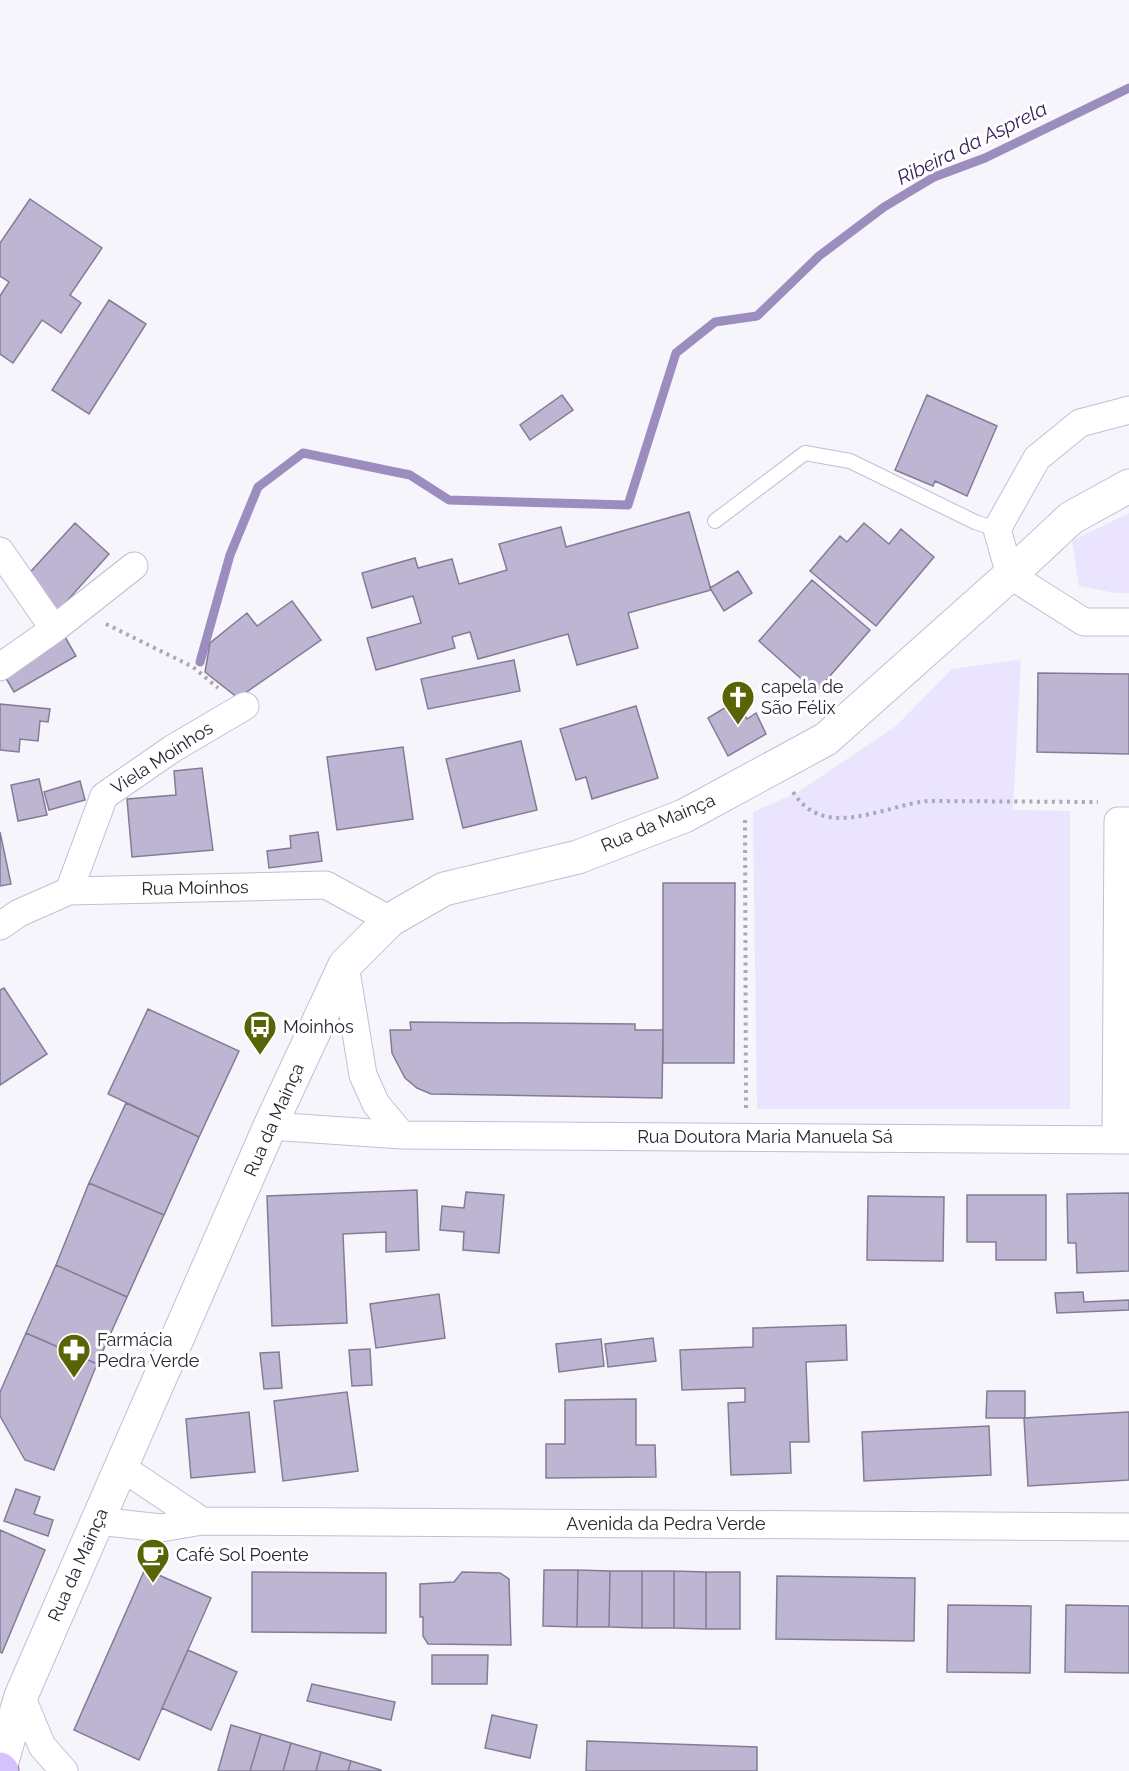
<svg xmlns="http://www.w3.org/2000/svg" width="1129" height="1771" font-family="Raleway,sans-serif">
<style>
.green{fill:#ebe4fe}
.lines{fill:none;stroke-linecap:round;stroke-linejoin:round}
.stream{stroke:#9b8dbe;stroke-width:9}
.building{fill:#bdb5d2;stroke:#837c97;stroke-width:1.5}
.service-casing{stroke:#c4bcd9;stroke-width:16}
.minor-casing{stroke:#c4bcd9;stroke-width:29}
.tertiary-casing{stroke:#c4bcd9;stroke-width:35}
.primary-casing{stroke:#8771b4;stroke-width:35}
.path{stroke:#aba9b1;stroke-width:4;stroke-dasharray:3 4.5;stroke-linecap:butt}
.service{stroke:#fff;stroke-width:14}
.minor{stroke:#fff;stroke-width:27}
.tertiary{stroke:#fff;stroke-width:33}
.primary{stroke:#d5c2fc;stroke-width:33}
.labels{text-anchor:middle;stroke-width:6;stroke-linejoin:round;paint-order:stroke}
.poi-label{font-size:18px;fill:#292631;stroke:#fff;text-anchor:start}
.street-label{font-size:18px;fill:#292631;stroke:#fff}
.water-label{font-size:20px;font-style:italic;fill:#37205c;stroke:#fff}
</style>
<rect width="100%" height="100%" fill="#f6f5fb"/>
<path class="green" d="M1129,513V593H1115L1079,586L1072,541Z
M1021,659L1013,810L1070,811V1109H757L753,812L798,792L896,726L952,669Z"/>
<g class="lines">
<path class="stream" d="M200,662L230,555L258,487L303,453L410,475L449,500L628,505L676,353L715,322L757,316L819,256L884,207L934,177L985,158L1129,88"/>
</g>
<path class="building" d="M30,199L102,248L70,295L81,303L61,333L42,320L13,363L0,354V296L9,282L0,276V243Z
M109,300L146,324L89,414L52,390Z
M562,395L573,410L530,440L520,425Z
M927,395L997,426L967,496L935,481L933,486L895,470Z
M689,512L711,590L628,613L638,648L577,665L568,634L478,659L470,632L452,637L455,648L376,670L367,638L421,623L413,596L372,608L362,573L415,558L418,568L452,559L459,584L507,570L499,544L561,527L566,547Z
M75,523L109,554L58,611L23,580Z
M864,523L889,544L901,529L934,557L876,626L810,571L840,536L847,542Z
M738,571L752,593L724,611L710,588Z
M812,580L870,630L816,692L759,641Z
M292,601L321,640L238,698L205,672L210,643L247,613L257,626Z
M65,637L76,656L14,692L3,673Z
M514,660L520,691L428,709L421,679Z
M1038,673L1129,674V754L1037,752Z
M736,701L747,719L756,713L766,734L728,756L708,718Z
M0,704L50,709L48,722L40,721L38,741L20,739L19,752L0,750Z
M636,706L658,778L592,799L586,777L576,780L560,729Z
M521,741L537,810L463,828L446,759Z
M403,747L413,819L337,830L327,757Z
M202,768L213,850L132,857L127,799L176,795L174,771Z
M39,779L47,815L18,821L11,785Z
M80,781L85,800L49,810L44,792Z
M0,832L11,884L0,886Z
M318,832L322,861L269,868L267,851L291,848L290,836Z
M663,883H735L734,1063H663Z
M4,988L47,1054L0,1085V990Z
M148,1009L239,1051L199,1137L108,1094Z
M410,1022L635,1024V1030H663L662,1098L431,1094L417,1088L405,1078L392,1053L390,1030H411Z
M126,1103L199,1137L164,1215L89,1183Z
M89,1183L164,1215L127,1297L56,1265Z
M417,1190L419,1250L386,1252V1232L343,1234L347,1323L272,1326L267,1196Z
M466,1192L504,1195L499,1253L463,1250L464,1232L440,1230L442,1206L464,1208Z
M1129,1193V1271L1077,1273L1076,1243H1068L1067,1194Z
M967,1195H1046V1260H996V1242H967Z
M868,1196L944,1197L943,1261L867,1260Z
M56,1265L127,1297L97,1364L26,1333Z
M1083,1292L1084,1302L1129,1300V1310L1057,1313L1055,1293Z
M439,1294L445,1338L376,1348L370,1304Z
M846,1325L847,1360L806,1362L809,1442H790L791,1473L731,1475L728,1403L745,1402V1388L682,1390L680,1350L753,1347V1328Z
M26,1333L97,1364L54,1470L25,1460L0,1416V1392Z
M653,1338L656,1361L608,1367L605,1344Z
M601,1339L604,1366L559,1372L556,1344Z
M370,1349L372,1385L352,1386L349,1350Z
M279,1352L282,1388L264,1389L260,1353Z
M987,1391H1025V1418H986Z
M347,1392L358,1471L283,1481L274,1401Z
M636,1399V1445H655L656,1477L546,1478V1444H565V1400Z
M249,1412L255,1472L191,1478L186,1419Z
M1129,1412V1480L1028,1486L1024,1418Z
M989,1426L991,1475L864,1481L862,1432Z
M16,1489L40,1497L34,1514L53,1520L48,1536L4,1521Z
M0,1530L45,1550L2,1653L0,1652Z
M145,1569L211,1598L139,1760L74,1730Z
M544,1570H578L577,1627L543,1626Z
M578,1570L610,1571L609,1627H577Z
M610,1571H642V1628L609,1627Z
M642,1571H674V1628H642Z
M674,1571L706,1572V1629L674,1628Z
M252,1572L386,1573V1633L252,1632Z
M462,1572L500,1573L509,1579L511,1645L428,1644L423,1636V1617H420V1584L454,1582Z
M706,1572H740V1629H706Z
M777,1576L915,1578L914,1641L776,1639Z
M948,1605L1031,1606L1030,1673L947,1672Z
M1066,1605L1129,1606V1673L1065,1672Z
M188,1650L237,1672L211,1730L162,1708Z
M432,1655H488L487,1684H432Z
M312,1684L395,1702L391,1720L307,1701Z
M492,1715L537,1725L530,1758L485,1748Z
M231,1725L261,1734L250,1771H218Z
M261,1734L291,1743L283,1771H250Z
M587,1741L757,1747V1771H586Z
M291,1743L321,1752L316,1771H283Z
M321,1752L351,1761L348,1771H316Z
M351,1761L381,1770V1771H348Z"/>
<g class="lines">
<g class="service-casing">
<path id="service" d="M715,521L805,453L850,461L975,522L997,529"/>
</g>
<g class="minor-casing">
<path id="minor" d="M1129,410L1080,423L1037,458L997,529L1010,575L1084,622H1129
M0,551L54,629L0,667
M54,629L134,566
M69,891L104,796L172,749L245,706
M0,926L19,913L69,891L326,885L390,920
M345,965L363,1075L376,1104L402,1135
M270,1126L402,1135L1129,1140
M1116,1140L1118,821H1129
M121,1467L202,1521
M98,1521L161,1528L202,1521L1129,1527
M21,1696L42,1746L64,1771"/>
</g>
<g class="tertiary-casing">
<path id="tertiary" d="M0,1768L21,1696L270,1126L345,965L390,920L444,889L578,857L684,816L826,739L1010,575L1071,518L1129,486"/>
</g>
<g class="primary-casing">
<path id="primary" d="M0,1769L2,1771"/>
</g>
<path class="path" d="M106,624L193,667L218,688
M793,792C824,842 884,805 928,801L1098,802
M745,820L746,1110"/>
<use href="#service" class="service"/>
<use href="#minor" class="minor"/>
<use href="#tertiary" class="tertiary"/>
<use href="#primary" class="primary"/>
</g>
<defs>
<g id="church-pin" transform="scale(1.725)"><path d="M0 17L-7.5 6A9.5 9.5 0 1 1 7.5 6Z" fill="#586405" stroke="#fff"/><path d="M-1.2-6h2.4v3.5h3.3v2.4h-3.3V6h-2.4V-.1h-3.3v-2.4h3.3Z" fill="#fff"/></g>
<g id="bus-pin" transform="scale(1.725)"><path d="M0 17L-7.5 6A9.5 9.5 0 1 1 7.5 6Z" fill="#586405" stroke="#fff"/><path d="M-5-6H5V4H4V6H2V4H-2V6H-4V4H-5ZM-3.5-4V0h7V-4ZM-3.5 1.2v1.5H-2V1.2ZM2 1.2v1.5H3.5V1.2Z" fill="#fff"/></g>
<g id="pharmacy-pin" transform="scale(1.725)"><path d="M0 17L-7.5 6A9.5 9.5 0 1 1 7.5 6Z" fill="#586405" stroke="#fff"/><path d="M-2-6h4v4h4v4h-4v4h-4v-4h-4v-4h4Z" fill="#fff"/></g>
<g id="cafe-pin" transform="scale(1.725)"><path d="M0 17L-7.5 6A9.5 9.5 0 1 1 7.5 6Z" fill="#586405" stroke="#fff"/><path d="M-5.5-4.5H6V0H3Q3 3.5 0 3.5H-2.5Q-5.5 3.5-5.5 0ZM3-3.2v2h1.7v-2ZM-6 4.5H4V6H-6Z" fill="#fff"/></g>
</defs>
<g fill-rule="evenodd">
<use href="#church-pin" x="738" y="697"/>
<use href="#bus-pin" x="260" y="1027"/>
<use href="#pharmacy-pin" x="74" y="1350"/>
<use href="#cafe-pin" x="153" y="1555"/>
</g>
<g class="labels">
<g class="poi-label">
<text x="761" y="693">capela de<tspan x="761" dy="21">São Félix</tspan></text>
<text x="283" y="1033">Moinhos</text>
<text x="97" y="1346">Farmácia<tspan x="97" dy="21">Pedra Verde</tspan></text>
<text x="176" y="1561">Café Sol Poente</text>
</g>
<g class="street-label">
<text transform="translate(162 758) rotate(-33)" y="6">Viela Moínhos</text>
<text transform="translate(658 823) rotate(-23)" y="6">Rua da Mainça</text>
<text transform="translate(195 888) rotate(-1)" y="6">Rua Moínhos</text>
<text transform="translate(274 1120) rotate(-66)" y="6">Rua da Mainça</text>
<text x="765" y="1143">Rua Doutora Maria Manuela Sá</text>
<text x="666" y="1530">Avenida da Pedra Verde</text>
<text transform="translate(78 1565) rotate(-66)" y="6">Rua da Mainça</text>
</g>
<g class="water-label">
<text transform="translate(972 143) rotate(-26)" y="7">Ribeira da Asprela</text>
</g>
</g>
</svg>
